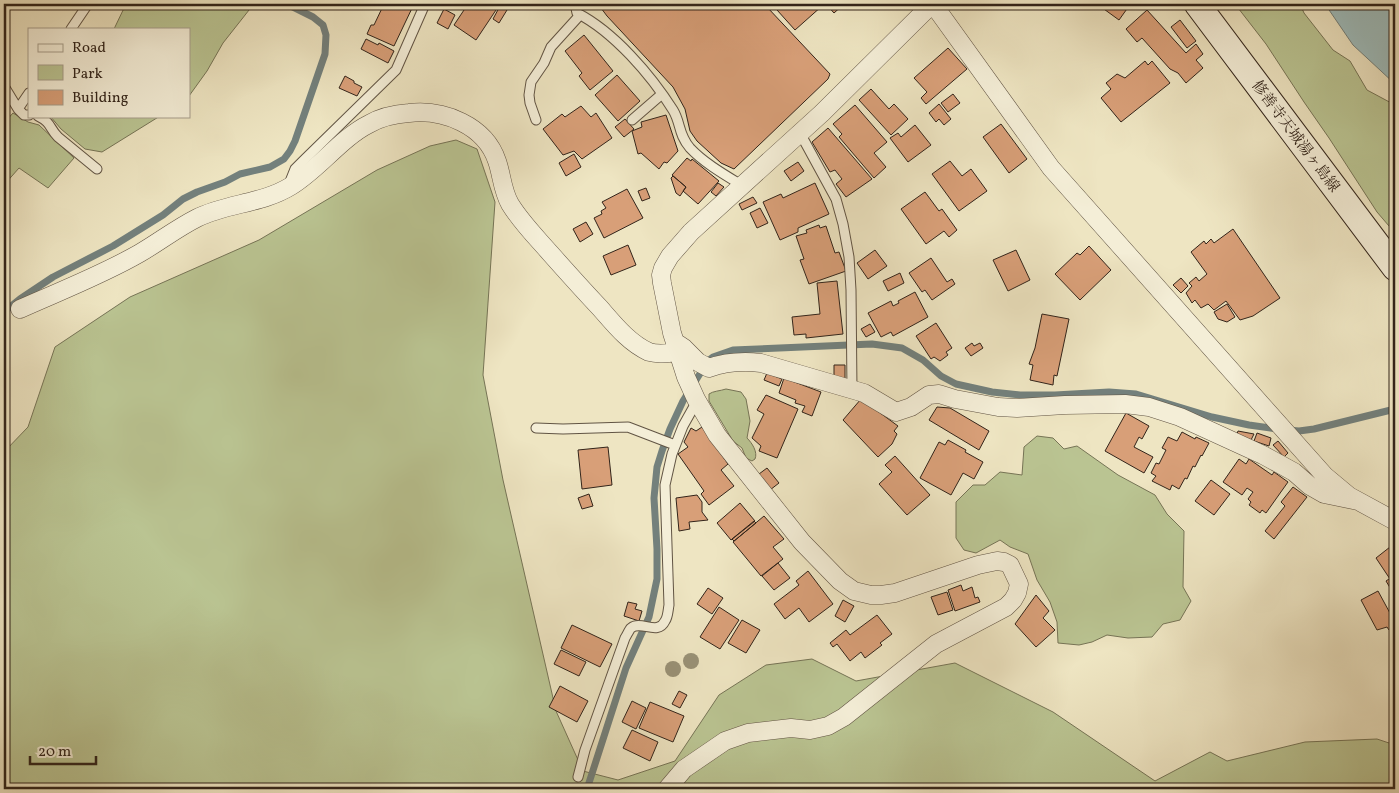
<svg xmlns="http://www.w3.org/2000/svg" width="1399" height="793" font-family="Vollkorn,'Noto Serif JP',serif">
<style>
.green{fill:#bac492;stroke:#767456}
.water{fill:#9ebdbd;stroke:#73807c}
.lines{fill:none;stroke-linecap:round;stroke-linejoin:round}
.stream{stroke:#73807c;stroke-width:7}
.building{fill:#d89f78;stroke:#32241a}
.lane-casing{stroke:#615444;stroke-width:11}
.street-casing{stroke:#615444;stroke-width:19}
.secondary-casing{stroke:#32241a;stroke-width:27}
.lane{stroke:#f4eed7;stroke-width:9}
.street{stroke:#f4eed7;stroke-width:18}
.secondary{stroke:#f4eed7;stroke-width:25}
.tree{fill:#999176}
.labels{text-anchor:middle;stroke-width:4;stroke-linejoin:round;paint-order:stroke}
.street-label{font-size:15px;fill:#32241a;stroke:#f4eed7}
</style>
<rect width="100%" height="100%" fill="#eee5c2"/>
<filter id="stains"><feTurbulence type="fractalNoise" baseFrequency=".004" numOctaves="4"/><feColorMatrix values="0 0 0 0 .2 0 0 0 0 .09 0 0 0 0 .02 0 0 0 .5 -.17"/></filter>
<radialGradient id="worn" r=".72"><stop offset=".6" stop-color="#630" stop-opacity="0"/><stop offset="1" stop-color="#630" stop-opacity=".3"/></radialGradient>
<path class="green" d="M126,4H252L253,5L223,43L207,71L189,96V29H114Z
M1235,4H1300L1304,13L1333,50L1350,61L1367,90L1395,105V233L1377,212L1329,138L1304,102L1266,44Z
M13,113L28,122L39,125L74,158L48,188L19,168L4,185V123Z
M50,116H160L102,152L85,149L61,129Z
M456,140L477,149L495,202L483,375L503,480L556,711L583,771L618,780L675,761L719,695L766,665L812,659L856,681L955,663L1053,712L1155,781L1210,752L1227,761L1305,742L1377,739L1395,745V789H4V452L28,427L55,347L130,297L259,240L377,170L430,146Z
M726,389L741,392L746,399L750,421L747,438C752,443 758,452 755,459L752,461L746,458L742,448L733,441L709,401V394C713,391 720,391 726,389Z
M1037,436L1053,438L1064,449L1077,446L1118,475L1155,495L1167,514L1184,531L1183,587L1191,601L1180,620L1163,624L1152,637L1128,638L1107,635L1092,642L1079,645L1058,643L1057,622L1050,602L1037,580L1028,554L1010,547L1000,540L976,553L964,550L956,538V502L973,485H985L1000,472L1022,475L1024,447Z"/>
<path class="water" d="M1325,4H1395V84L1353,45Z"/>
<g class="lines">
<path class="stream" d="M4,312L20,299L53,277L113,246L163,215L183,199L197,192L225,182L240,174L270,167L284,159L290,151L295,141L325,54L326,35L323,25L313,17L287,4
M1288,430L1299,431L1314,429L1395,409
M587,789L626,668L649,617L657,579V549L654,498L657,467L662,451L670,429L683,401L701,372L709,360L713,357L733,350L872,344L902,348L923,360L941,376L956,384L992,392L1020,395H1055L1109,392L1136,394L1212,417L1249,425L1278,429"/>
</g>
<path class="building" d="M384,4H414L394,46L367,34L371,25H374Z
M468,4H500L476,40L454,25Z
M598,4H771L767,7L830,74L828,79L734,169L721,163L697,141L690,131L685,109L673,87L607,16Z
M783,4H820L822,6L795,30L777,10Z
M826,4H844L834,13Z
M1097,4H1126L1129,6L1119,20Z
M500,6L507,10L499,23L493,19Z
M444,9L455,15L448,29L437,23Z
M1147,10L1186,53L1196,44L1203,54L1196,60L1203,68L1186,83L1178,73L1170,69L1142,38L1137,42L1126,29Z
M1180,20L1196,41L1187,48L1171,27Z
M584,35L613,71L590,90L579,76L582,73L565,51Z
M366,39L378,45L379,43L394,51L388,63L361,49Z
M948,48L967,69L926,104L921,98L927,92L914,78Z
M1145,61L1148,65L1152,61L1170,83L1121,122L1101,98L1111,89L1106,83L1117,74L1125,78Z
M617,75L640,101L618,121L595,95Z
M345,76L354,81V83L362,87L357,96L339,88Z
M871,89L889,109L894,104L908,119L891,135L859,100Z
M953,94L960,103L948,112L941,103Z
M939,104L951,119L944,125L939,119L936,122L929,113Z
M855,105L887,142L874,153L886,167L874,178L839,137L842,134L833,124Z
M581,106L591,117L596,113L612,138L582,159L574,151L563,155L543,129L562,114L565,117Z
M666,115L678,151L667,163L664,162L659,169L641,153L638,154L632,131L642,127L641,122Z
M625,119L634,129L624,137L615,127Z
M1001,124L1027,159L1009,173L983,137Z
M915,125L931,145L908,162L890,138L898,133L901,137Z
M828,128L872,179L846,197L836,184L842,179L835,170L830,172L812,142Z
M574,154L581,167L566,176L559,163Z
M687,158L691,161L692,159L719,181L698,204L683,191L686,187L672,175Z
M950,161L962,176L971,169L987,191L959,211L932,174Z
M798,162L804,171L791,181L784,171Z
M673,176L686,187L680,196L676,193L671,178Z
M718,183L724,187L716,196L711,192Z
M815,183L829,214L798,228V232L780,240L763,202L781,194L783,198Z
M646,188L650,198L642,201L638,191Z
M627,189L643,218L604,238L594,218L602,214L601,211L606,208L602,202Z
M925,192L939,211L942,209L957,230L949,237L944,231L926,244L901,209Z
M753,197L757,203L742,210L739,204Z
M760,208L768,223L757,228L750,213Z
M586,222L593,234L580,242L573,229Z
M819,225L820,228L826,226L835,253L839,252L846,271L809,284L800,260L804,259L796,236L807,233L806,230Z
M1233,229L1280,298L1253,316L1240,320L1226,301L1214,310L1208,304L1201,308L1195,300L1192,303L1186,293L1192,286L1189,283L1196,277L1199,281L1207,274L1191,252L1204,241L1206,244L1211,239L1214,243Z
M628,245L636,265L611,275L603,256Z
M1089,246L1111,270L1080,300L1055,274L1077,253L1080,255Z
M875,250L887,266L868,279L857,263Z
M1016,250L1030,280L1008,291L993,260Z
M931,258L947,282L952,279L955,284L932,300L925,290L922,292L909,273Z
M900,273L904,283L888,291L883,281Z
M1181,278L1188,286L1181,293L1173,285Z
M837,281L843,334L806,338V334L794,335L792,317L820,314L817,283Z
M915,292L928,317L893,336L891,332L881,337L868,313L891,301L893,306L899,303L898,301Z
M1227,304L1235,317L1227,322L1218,319L1214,312Z
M1042,314L1069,319L1057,376L1054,375L1053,385L1030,380L1033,365L1029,364L1035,348Z
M936,323L952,348L946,352L948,355L940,361L934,357L931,359L916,336Z
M870,324L875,332L866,337L861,329Z
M972,343L974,346L980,343L983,348L971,356L965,348Z
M834,365H845V381H834Z
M767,373L782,379L779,386L764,380Z
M784,378L821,392L812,416L802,412L805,406L795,403L796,400L779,393Z
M766,395L798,409L777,458L759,451L761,446L752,438L764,414L757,410Z
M861,399L898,426L894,431L897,434L892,444L878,457L843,420Z
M937,407L950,408L989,431L979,450L929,420Z
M1126,413L1149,426L1142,439L1139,437L1134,447L1153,457L1144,473L1105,451Z
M702,427L728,464L721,470L734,486L709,505L701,494L704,491L678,454L688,447L684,442L691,428L696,431Z
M1238,431L1254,434L1251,440L1237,434Z
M1182,432L1195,439L1196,437L1209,443L1202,456L1201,455L1195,467L1193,466L1187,479L1185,478L1179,489L1172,485L1170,490L1152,481L1156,476L1151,473L1156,463L1159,464L1166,450L1162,448L1168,437L1177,441Z
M1257,433L1271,438L1269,446L1254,441Z
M948,440L966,450L965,452L983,462L974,479L963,473L951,495L920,478L939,442L945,445Z
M1278,441L1288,453L1284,457L1273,445Z
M608,447L612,485L582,489L578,450Z
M895,456L930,495L907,515L879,484L892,472L885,465Z
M1239,459L1246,464L1249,459L1272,475L1274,472L1288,482L1266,513L1262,510L1260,513L1249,505L1251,502L1248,499L1253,492L1247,488L1242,495L1223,482Z
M767,468L779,483L770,490L759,474Z
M1211,480L1230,494L1214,515L1195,501Z
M1293,487L1307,497L1274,539L1265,531L1285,506L1281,502Z
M589,494L593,506L582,509L578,498Z
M697,495L702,502V512L708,520L689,522L690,529L679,531L676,498Z
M740,503L755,521L731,540L717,523Z
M764,516L784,539L773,547L783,559L761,576L733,542Z
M754,521L756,523L734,541L732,539Z
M1390,547L1395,552V575L1390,579L1376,558Z
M778,563L790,578L774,590L762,576Z
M808,571L833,604L809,622L799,608L785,619L774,604L799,585L796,581Z
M1395,575V596L1386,581Z
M961,585L963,591L972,587L975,598L978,597L980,602L955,611L948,590Z
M708,588L723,598L712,614L697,604Z
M1378,591L1391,615L1395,617V627L1389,630L1387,627L1377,630L1361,600Z
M947,592L953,610L938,615L931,597Z
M1036,595L1049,611L1043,618L1055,630L1036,647L1015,624Z
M843,600L854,606L845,622L835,616Z
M628,602L637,604L635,609L642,611L639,621L624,616Z
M719,607L739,620L720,649L700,637Z
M877,615L892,634L880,643L882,645L865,658L861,652L850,661L837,644L833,647L830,643L846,630L850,635Z
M742,620L760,630L746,653L728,643Z
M572,625L612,644L600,667L561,648Z
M561,650L586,662L579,676L554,664Z
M560,686L588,701L577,722L549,707Z
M679,691L687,695L680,708L672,704Z
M632,701L646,708L636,729L622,722Z
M650,702L684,716L673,742L639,728Z
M632,730L658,742L650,761L623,748Z"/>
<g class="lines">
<g class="lane-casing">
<path id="lane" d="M575,4L577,13C614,32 651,75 673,110C681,123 678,134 690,148C704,163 725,175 743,186
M71,29L88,4
M4,86L18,109L29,93
M18,109L24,115H29
M38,116C52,123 49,128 58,137L97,169
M536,120L530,103L529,95L531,82L544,63L551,47L580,15
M632,120L662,94
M800,133L836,199L843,224L849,257L851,290L852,390
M289,184L295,169L303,161L396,70L425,4
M536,428L563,429L628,427L675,445
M578,777L585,750L625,638C627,635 629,630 631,628C641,620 658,636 665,621C668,617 668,610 669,605L665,485L672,454L683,426L697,401"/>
</g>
<g class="street-casing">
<path id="street" d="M933,4L1051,168L1325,476L1349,496L1395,521
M20,309C60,291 102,275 140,253C159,242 177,228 197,218C227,203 262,204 291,186C319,169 341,138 369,124C381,117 395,114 409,113C443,109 485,125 497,161C502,175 502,190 510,204C521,222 536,237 550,253C566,271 583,290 600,308C614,324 629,343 649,352C659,355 668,353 678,352
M675,342L684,348L698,362L709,368C726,362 743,361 761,363L864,393L896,412L911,407L929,395L939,394L955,399L998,407L1017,408L1065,405L1125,404L1149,407L1180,417L1263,455L1294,472L1310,486L1324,494L1358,501
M667,789L684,769L725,741L748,733L791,728L810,730L828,726L844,717L936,644L1006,607L1013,600L1017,593L1019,584L1010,565L1004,562L997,561L978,565L895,593L881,595H871L854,591L840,581L802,542L717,435L696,399L686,377L672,333L662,283L661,275L663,268L670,256L691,232L822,113L932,4"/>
</g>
<g class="secondary-casing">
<path id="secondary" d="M1197,4L1395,268"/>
</g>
<use href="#lane" class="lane"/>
<use href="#street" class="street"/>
<use href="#secondary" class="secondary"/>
</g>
<g class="tree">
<circle cx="691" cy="661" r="8"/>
<circle cx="673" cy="669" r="8"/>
</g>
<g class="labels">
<g class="street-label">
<text transform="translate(1296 136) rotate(53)" y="5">修善寺天城湯ヶ島線</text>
</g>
</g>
<rect width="1399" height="793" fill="none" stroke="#eee5c2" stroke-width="20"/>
<rect x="5" y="5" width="1389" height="783" fill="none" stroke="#32241a" stroke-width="2.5"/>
<rect x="10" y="10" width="1379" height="773" fill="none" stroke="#32241a"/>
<rect x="28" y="28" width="162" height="90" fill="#f4eed7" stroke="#a69d8b"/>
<rect x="38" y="44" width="25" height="8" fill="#f4eed7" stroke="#a69d8b"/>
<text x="72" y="52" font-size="15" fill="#32241a">Road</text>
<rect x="38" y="65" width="25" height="15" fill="#bac492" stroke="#a69d8b"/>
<text x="72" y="78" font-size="15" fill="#32241a">Park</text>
<rect x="38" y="90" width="25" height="15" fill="#d89f78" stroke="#a69d8b"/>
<text x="72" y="102" font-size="15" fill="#32241a">Building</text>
<path d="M30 756v8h66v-8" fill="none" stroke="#32241a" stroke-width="2.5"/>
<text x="38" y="756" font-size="15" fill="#32241a" stroke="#f4eed7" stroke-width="4" paint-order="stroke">20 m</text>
<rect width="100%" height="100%" filter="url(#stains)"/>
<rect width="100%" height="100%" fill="url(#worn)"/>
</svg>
